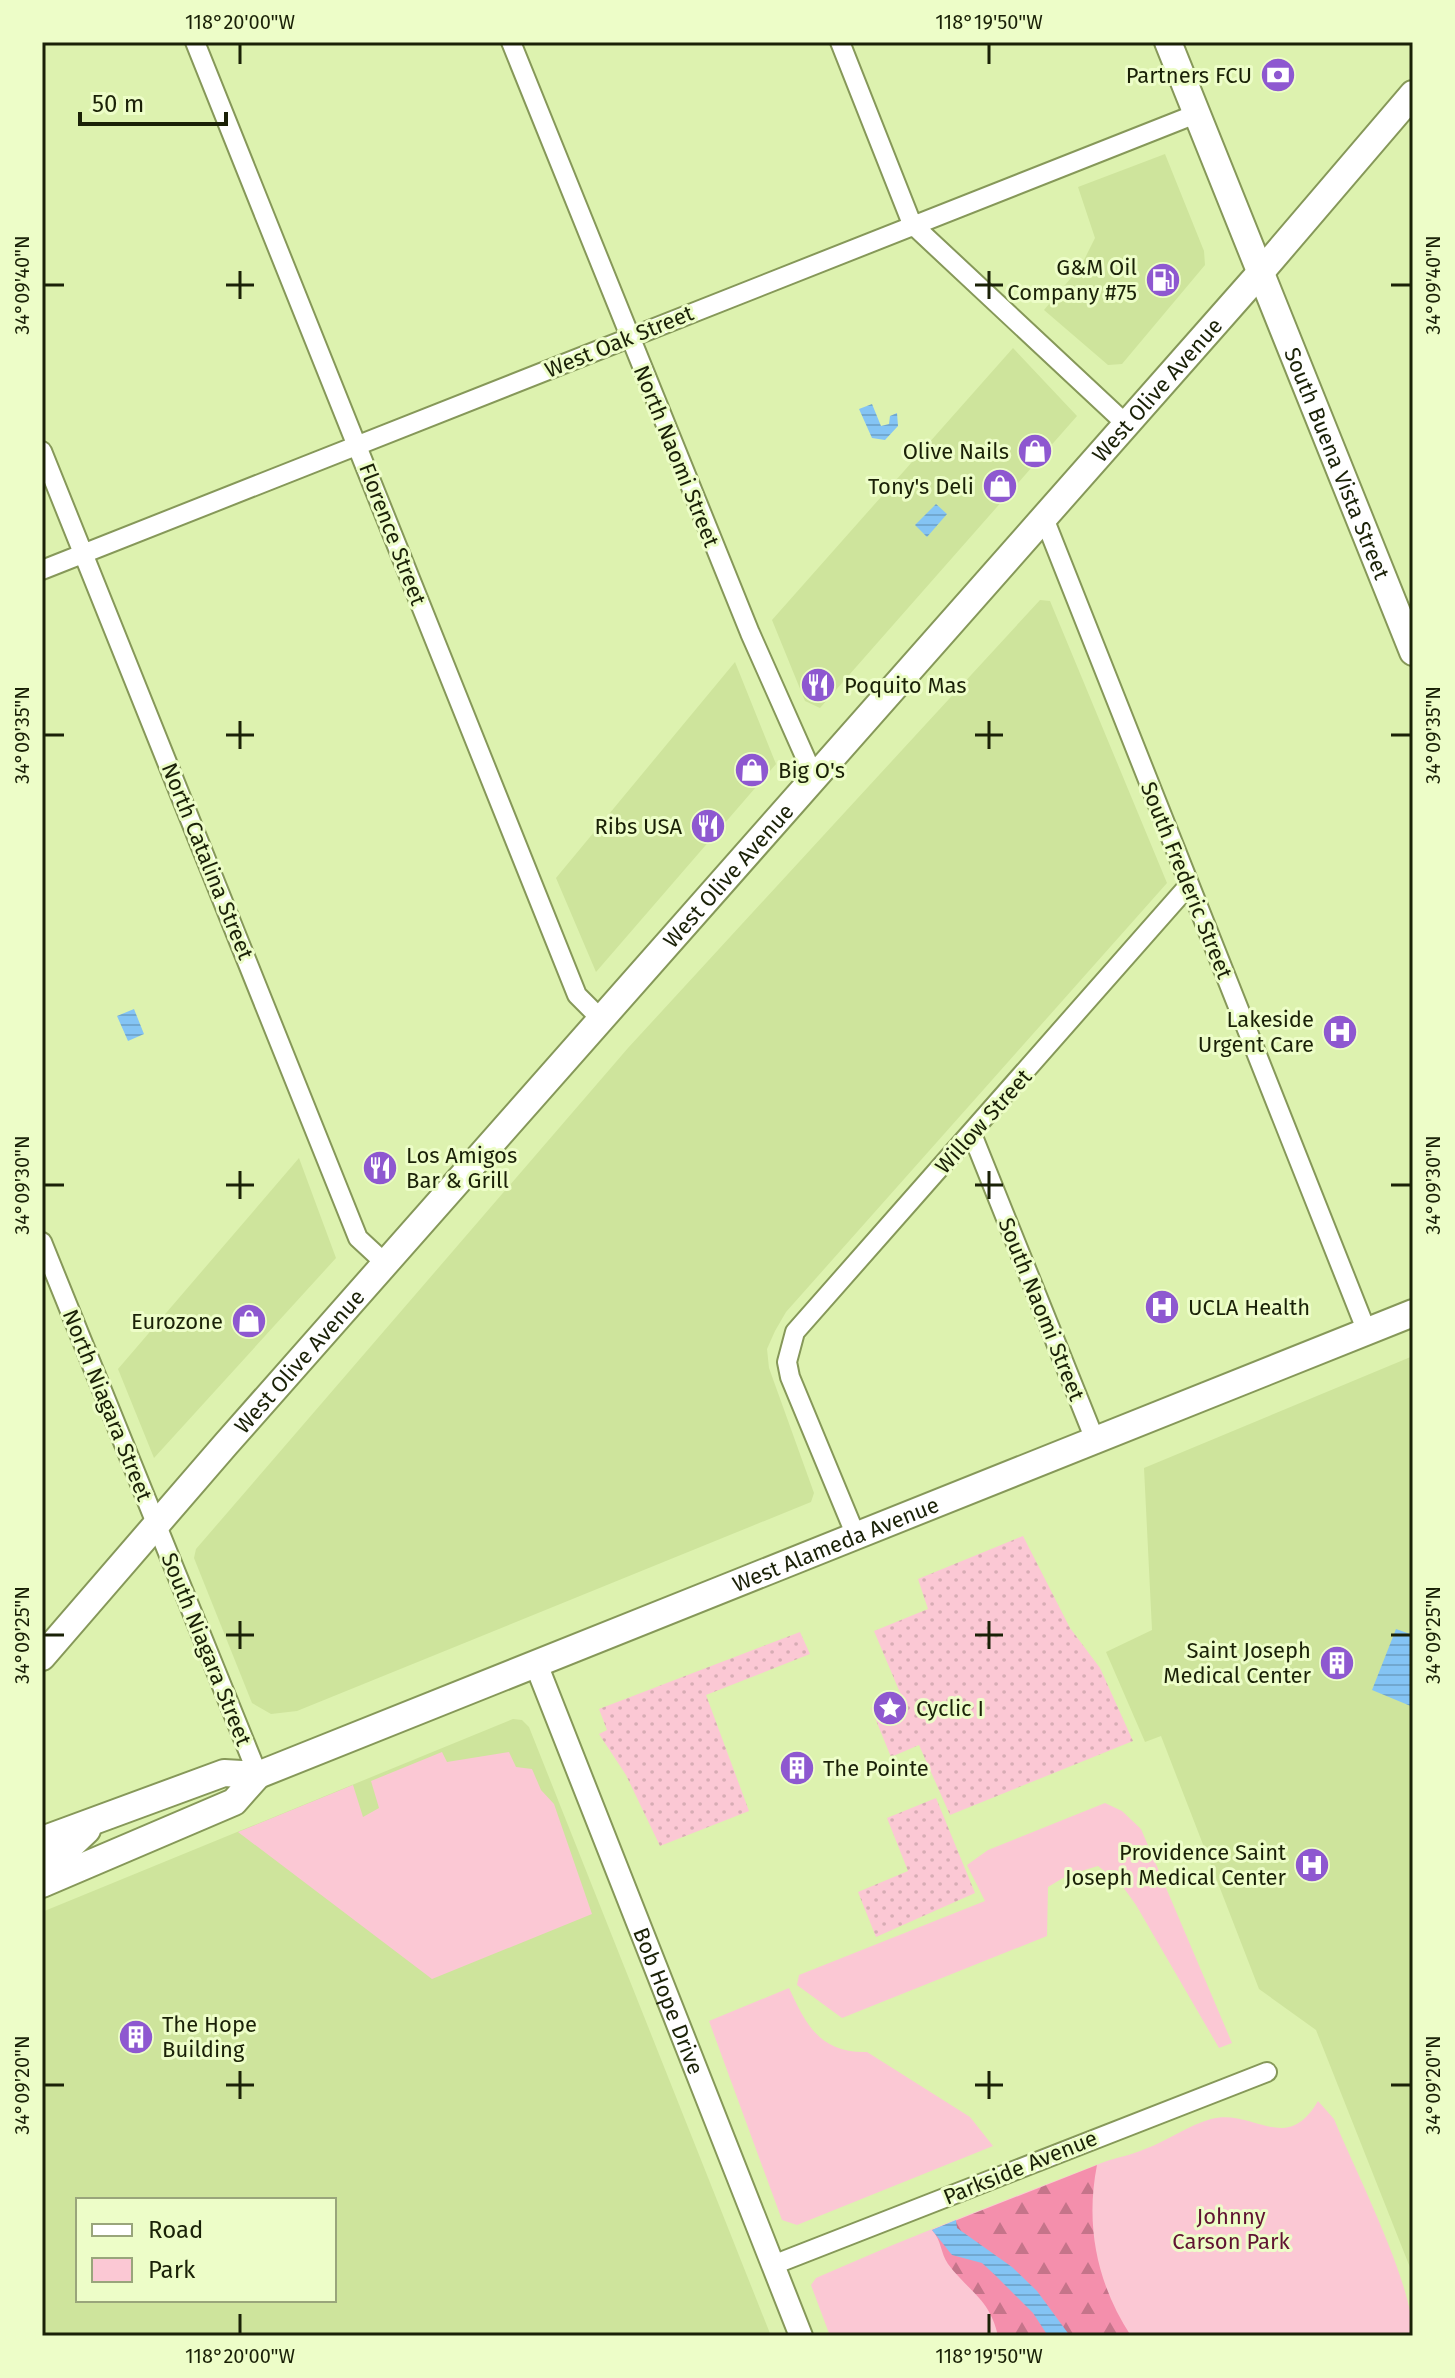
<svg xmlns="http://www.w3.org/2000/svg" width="1455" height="2378" font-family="'Fira Sans',sans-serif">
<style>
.built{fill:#cee49c;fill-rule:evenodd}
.green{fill:#fbc8d4}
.forest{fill:url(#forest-firs)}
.garden{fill:url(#garden-dots)}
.water{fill:url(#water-rules)}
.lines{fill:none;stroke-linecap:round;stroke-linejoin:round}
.minor-casing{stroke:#869859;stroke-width:22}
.tertiary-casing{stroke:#869859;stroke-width:26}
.secondary-casing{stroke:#869859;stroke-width:30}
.minor{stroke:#fff;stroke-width:18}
.tertiary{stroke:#fff;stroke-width:22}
.secondary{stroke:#fff;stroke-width:26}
.ticks{fill:none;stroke:#1a2107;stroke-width:3}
.labels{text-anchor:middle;stroke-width:6;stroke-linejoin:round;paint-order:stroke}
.poi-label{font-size:22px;fill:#1a2107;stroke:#edfdc8;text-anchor:end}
.street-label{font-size:22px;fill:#1a2107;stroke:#edfdc8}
.park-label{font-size:22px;fill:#611332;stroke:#edfdc8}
.neatline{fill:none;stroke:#1a2107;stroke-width:3}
.ticks-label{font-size:20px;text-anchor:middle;fill:#1a2107}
</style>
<defs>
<pattern id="forest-firs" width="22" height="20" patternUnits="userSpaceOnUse" patternTransform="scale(2)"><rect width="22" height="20" fill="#f48fac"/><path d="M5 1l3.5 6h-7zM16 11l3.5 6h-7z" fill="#c5748a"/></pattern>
<pattern id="garden-dots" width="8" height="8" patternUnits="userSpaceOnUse" patternTransform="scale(2)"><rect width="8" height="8" fill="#fbc8d4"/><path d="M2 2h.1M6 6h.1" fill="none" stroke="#d7acb4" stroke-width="1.8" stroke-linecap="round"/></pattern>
<pattern id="water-rules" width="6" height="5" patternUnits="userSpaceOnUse" patternTransform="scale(2)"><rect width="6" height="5" fill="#84c4f4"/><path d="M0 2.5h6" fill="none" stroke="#71a8d0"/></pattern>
</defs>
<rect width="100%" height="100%" fill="#ddf2af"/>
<path class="built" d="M1165,154L1204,251L1205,265L1122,364L1108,365L1044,310L1081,266L1095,238L1078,187Z
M1013,348L1077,416L820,708L805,701L772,620Z
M1040,600L1050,601L1167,883L786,1312L775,1331L767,1349L769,1368L814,1493L811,1502L297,1711L271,1714L252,1703L194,1558L196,1549L628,1048Z
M735,662L776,764L596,972L556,878Z
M299,1158L336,1258L154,1458L118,1369Z
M1413,1356V2275L1316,2030L1259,1989L1161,1736L1145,1742L1106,1652L1152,1630L1144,1468Z
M513,1719L522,1720L529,1727L771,2336H42V1912ZM78,2200H334V2300H78Z"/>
<path class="green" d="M442,1752L447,1762L509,1752L516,1767L532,1769L541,1790L554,1804L592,1914L432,1979L238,1832L353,1785L363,1817L379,1808L371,1781Z
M1105,1803L1122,1811L1141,1829L1232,2043L1219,2048L1136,1905L1121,1884L1098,1866L1068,1875L1048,1887L1047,1936L842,2018L797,1985L799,1975L985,1901L967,1865L988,1850Z
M789,1988C806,2025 820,2053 867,2052L970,2117L993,2146L797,2225L782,2220L709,2021Z
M1318,2101L1334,2119C1356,2173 1413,2283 1413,2336H830L811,2285L816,2278C910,2236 1008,2199 1104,2162C1118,2157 1132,2155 1145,2149C1167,2141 1189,2125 1211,2119C1254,2108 1286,2156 1318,2101Z"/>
<path class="forest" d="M1097,2165C1085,2226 1097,2284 1131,2336H998C990,2299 969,2292 948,2264C940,2252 942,2241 932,2230Z"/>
<path class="garden" d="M1023,1536L1070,1628L1100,1668L1133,1741L950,1815L919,1745L891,1757L871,1708L901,1695L874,1631L928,1609L918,1579Z
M800,1632L810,1654L706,1695L749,1811L660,1846L626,1775L599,1734L607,1730L599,1709Z
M936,1798L975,1893L876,1937L858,1892L908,1871L887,1818Z"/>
<path class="water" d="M872,404L881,426L889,424L890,416L897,413L898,426L885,440L872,438L859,409Z
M936,504L947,514L927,537L915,525Z
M134,1009L144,1034L128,1041L117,1016Z
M1396,1629L1413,1635V1707L1372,1690Z
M956,2220L957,2228L1012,2267L1037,2291L1070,2336H1048L1033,2313L995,2275L982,2263L952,2255L932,2230Z"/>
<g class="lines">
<g class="minor-casing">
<path id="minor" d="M195,42L577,995L601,1019
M511,42L750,633L814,777
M840,42L912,224L1126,424
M42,451L358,1238L385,1263
M1044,518L1367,1332
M42,570L1196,114
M972,1134L1095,1440
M42,1242L258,1775
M856,1536L790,1377L787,1362L795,1332L1189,885
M773,2265L1267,2072"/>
</g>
<g class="tertiary-casing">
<g id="tertiary">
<path id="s1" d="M536,1664L801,2336"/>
</g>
</g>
<g class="secondary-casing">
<g id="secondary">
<path id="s2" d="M1168,42L1413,652"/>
<path id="s3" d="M42,1657L226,1444L1260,273L1413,94"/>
<path id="s4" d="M42,1840L224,1773L258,1775L1413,1313"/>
<path d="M42,1862L67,1849L87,1830"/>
<path d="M42,1884L234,1802L258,1775"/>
</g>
</g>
<use href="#minor" class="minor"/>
<use href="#tertiary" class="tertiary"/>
<use href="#secondary" class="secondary"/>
</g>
<path class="ticks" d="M240,44V64M989,44V64M240,271V299M989,271V299M44,285H64M226,285H254M975,285H1003M1391,285H1411M240,721V749M989,721V749M44,735H64M226,735H254M975,735H1003M1391,735H1411M240,1171V1199M989,1171V1199M44,1185H64M226,1185H254M975,1185H1003M1391,1185H1411M240,1621V1649M989,1621V1649M44,1635H64M226,1635H254M975,1635H1003M1391,1635H1411M240,2071V2099M989,2071V2099M44,2085H64M226,2085H254M975,2085H1003M1391,2085H1411M240,2314V2334M989,2314V2334"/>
<defs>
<g id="bank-disc" transform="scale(1.8)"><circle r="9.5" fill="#8e58d0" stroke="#edfdc8"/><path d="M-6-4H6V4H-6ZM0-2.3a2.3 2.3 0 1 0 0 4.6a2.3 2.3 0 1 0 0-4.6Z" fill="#fff"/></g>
<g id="fuel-disc" transform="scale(1.8)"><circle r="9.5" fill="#8e58d0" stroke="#edfdc8"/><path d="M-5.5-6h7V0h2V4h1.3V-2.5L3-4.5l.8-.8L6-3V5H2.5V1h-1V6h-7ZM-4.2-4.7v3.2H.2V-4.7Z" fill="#fff"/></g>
<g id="shop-disc" transform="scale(1.8)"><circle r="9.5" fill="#8e58d0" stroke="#edfdc8"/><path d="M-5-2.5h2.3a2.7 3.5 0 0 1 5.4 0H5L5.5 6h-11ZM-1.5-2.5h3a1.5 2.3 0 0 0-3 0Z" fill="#fff"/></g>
<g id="restaurant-disc" transform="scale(1.8)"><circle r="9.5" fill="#8e58d0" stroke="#edfdc8"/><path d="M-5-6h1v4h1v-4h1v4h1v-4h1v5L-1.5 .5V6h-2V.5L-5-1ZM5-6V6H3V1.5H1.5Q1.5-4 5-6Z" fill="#fff"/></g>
<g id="hospital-disc" transform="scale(1.8)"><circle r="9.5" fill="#8e58d0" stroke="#edfdc8"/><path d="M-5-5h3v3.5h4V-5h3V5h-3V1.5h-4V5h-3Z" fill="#fff"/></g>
<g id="building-disc" transform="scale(1.8)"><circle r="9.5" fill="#8e58d0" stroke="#edfdc8"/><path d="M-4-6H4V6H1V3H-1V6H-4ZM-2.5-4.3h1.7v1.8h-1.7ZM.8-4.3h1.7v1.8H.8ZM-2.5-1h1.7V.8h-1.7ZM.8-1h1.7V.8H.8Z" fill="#fff"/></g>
<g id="sight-disc" transform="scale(1.8)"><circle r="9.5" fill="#8e58d0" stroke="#edfdc8"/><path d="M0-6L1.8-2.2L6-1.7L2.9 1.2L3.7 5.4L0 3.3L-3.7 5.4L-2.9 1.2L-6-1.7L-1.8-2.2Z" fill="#fff"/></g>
</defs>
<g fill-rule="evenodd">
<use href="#bank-disc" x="1278" y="75"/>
<use href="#fuel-disc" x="1163" y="280"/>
<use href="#shop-disc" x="1035" y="451"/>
<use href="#shop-disc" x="1000" y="486"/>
<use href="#restaurant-disc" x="818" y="685"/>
<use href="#shop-disc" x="752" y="770"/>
<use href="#restaurant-disc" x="708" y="826"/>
<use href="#hospital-disc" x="1340" y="1032"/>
<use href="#restaurant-disc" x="380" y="1168"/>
<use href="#hospital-disc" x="1162" y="1307"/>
<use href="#shop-disc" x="249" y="1321"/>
<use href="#building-disc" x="1337" y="1663"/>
<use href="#sight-disc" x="890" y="1708"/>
<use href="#building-disc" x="797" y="1768"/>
<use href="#hospital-disc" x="1312" y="1865"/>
<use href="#building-disc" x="136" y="2037"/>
</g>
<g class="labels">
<g class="poi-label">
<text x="1252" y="83">Partners FCU</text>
<text x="1137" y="275">G&amp;M Oil<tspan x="1137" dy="25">Company #75</tspan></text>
<text x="1009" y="459">Olive Nails</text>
<text x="974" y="494">Tony's Deli</text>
<text x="844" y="693" text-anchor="start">Poquito Mas</text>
<text x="778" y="778" text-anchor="start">Big O's</text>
<text x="682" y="834">Ribs USA</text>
<text x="1314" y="1027">Lakeside<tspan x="1314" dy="25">Urgent Care</tspan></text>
<text x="406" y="1163" text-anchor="start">Los Amigos<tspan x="406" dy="25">Bar &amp; Grill</tspan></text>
<text x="1188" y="1315" text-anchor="start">UCLA Health</text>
<text x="223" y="1329">Eurozone</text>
<text x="1311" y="1658">Saint Joseph<tspan x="1311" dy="25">Medical Center</tspan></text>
<text x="916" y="1716" text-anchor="start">Cyclic I</text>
<text x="823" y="1776" text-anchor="start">The Pointe</text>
<text x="1286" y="1860">Providence Saint<tspan x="1286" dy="25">Joseph Medical Center</tspan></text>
<text x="162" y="2032" text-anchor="start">The Hope<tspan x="162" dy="25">Building</tspan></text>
</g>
<g class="street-label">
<text transform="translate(619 341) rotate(-22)" y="8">West Oak Street</text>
<text dy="8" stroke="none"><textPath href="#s3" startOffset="1688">West Olive Avenue</textPath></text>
<text transform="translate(677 456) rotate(68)" y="8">North Naomi Street</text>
<text dy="8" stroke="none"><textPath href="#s2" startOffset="454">South Buena Vista Street</textPath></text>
<text transform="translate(393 534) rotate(69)" y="8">Florence Street</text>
<text transform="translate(208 861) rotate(68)" y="8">North Catalina Street</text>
<text dy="8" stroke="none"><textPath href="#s3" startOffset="1040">West Olive Avenue</textPath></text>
<text transform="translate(1187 880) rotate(68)" y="8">South Frederic Street</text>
<text transform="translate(983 1121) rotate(-48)" y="8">Willow Street</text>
<text transform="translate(1042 1309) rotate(68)" y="8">South Naomi Street</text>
<text dy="8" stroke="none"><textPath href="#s3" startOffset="392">West Olive Avenue</textPath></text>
<text transform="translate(108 1405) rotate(68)" y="8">North Niagara Street</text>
<text dy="8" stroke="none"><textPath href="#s4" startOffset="850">West Alameda Avenue</textPath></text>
<text transform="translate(207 1649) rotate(68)" y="8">South Niagara Street</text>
<text dy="8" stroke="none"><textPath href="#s1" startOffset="362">Bob Hope Drive</textPath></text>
<text transform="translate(1020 2167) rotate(-22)" y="8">Parkside Avenue</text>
</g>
<g class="park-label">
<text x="1231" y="2224">Johnny<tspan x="1231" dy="25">Carson Park</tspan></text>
</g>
</g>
<rect width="1455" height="2378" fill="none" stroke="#edfdc8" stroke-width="88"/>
<rect x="76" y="2198" width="260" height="104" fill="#edfdc8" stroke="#99a57b" stroke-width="2"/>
<rect x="92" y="2224" width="40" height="12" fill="#ffffff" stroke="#99a57b" stroke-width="2"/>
<text x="148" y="2238" font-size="24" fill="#1a2107">Road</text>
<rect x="92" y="2258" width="40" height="24" fill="#fbc8d4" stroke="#99a57b" stroke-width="2"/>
<text x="148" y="2278" font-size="24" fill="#1a2107">Park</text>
<path d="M80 112v12h146v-12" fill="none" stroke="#1a2107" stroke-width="4"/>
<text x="92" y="112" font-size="24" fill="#1a2107" stroke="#edfdc8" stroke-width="6" paint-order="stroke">50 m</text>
<rect x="44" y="44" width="1367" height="2290" class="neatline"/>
<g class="ticks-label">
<text x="240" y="29">118°20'00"W</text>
<text x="989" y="29">118°19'50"W</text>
<text transform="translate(22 285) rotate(-90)" y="7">34°09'40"N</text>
<text transform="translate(1433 285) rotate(-90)" y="7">34°09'40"N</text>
<text transform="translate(22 735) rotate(-90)" y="7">34°09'35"N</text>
<text transform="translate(1433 735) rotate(-90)" y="7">34°09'35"N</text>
<text transform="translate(22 1185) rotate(-90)" y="7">34°09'30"N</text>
<text transform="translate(1433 1185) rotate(-90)" y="7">34°09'30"N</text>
<text transform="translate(22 1635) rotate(-90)" y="7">34°09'25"N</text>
<text transform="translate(1433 1635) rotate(-90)" y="7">34°09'25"N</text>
<text transform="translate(22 2085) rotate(-90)" y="7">34°09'20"N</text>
<text transform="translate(1433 2085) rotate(-90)" y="7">34°09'20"N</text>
<text x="240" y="2363">118°20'00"W</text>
<text x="989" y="2363">118°19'50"W</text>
</g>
</svg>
